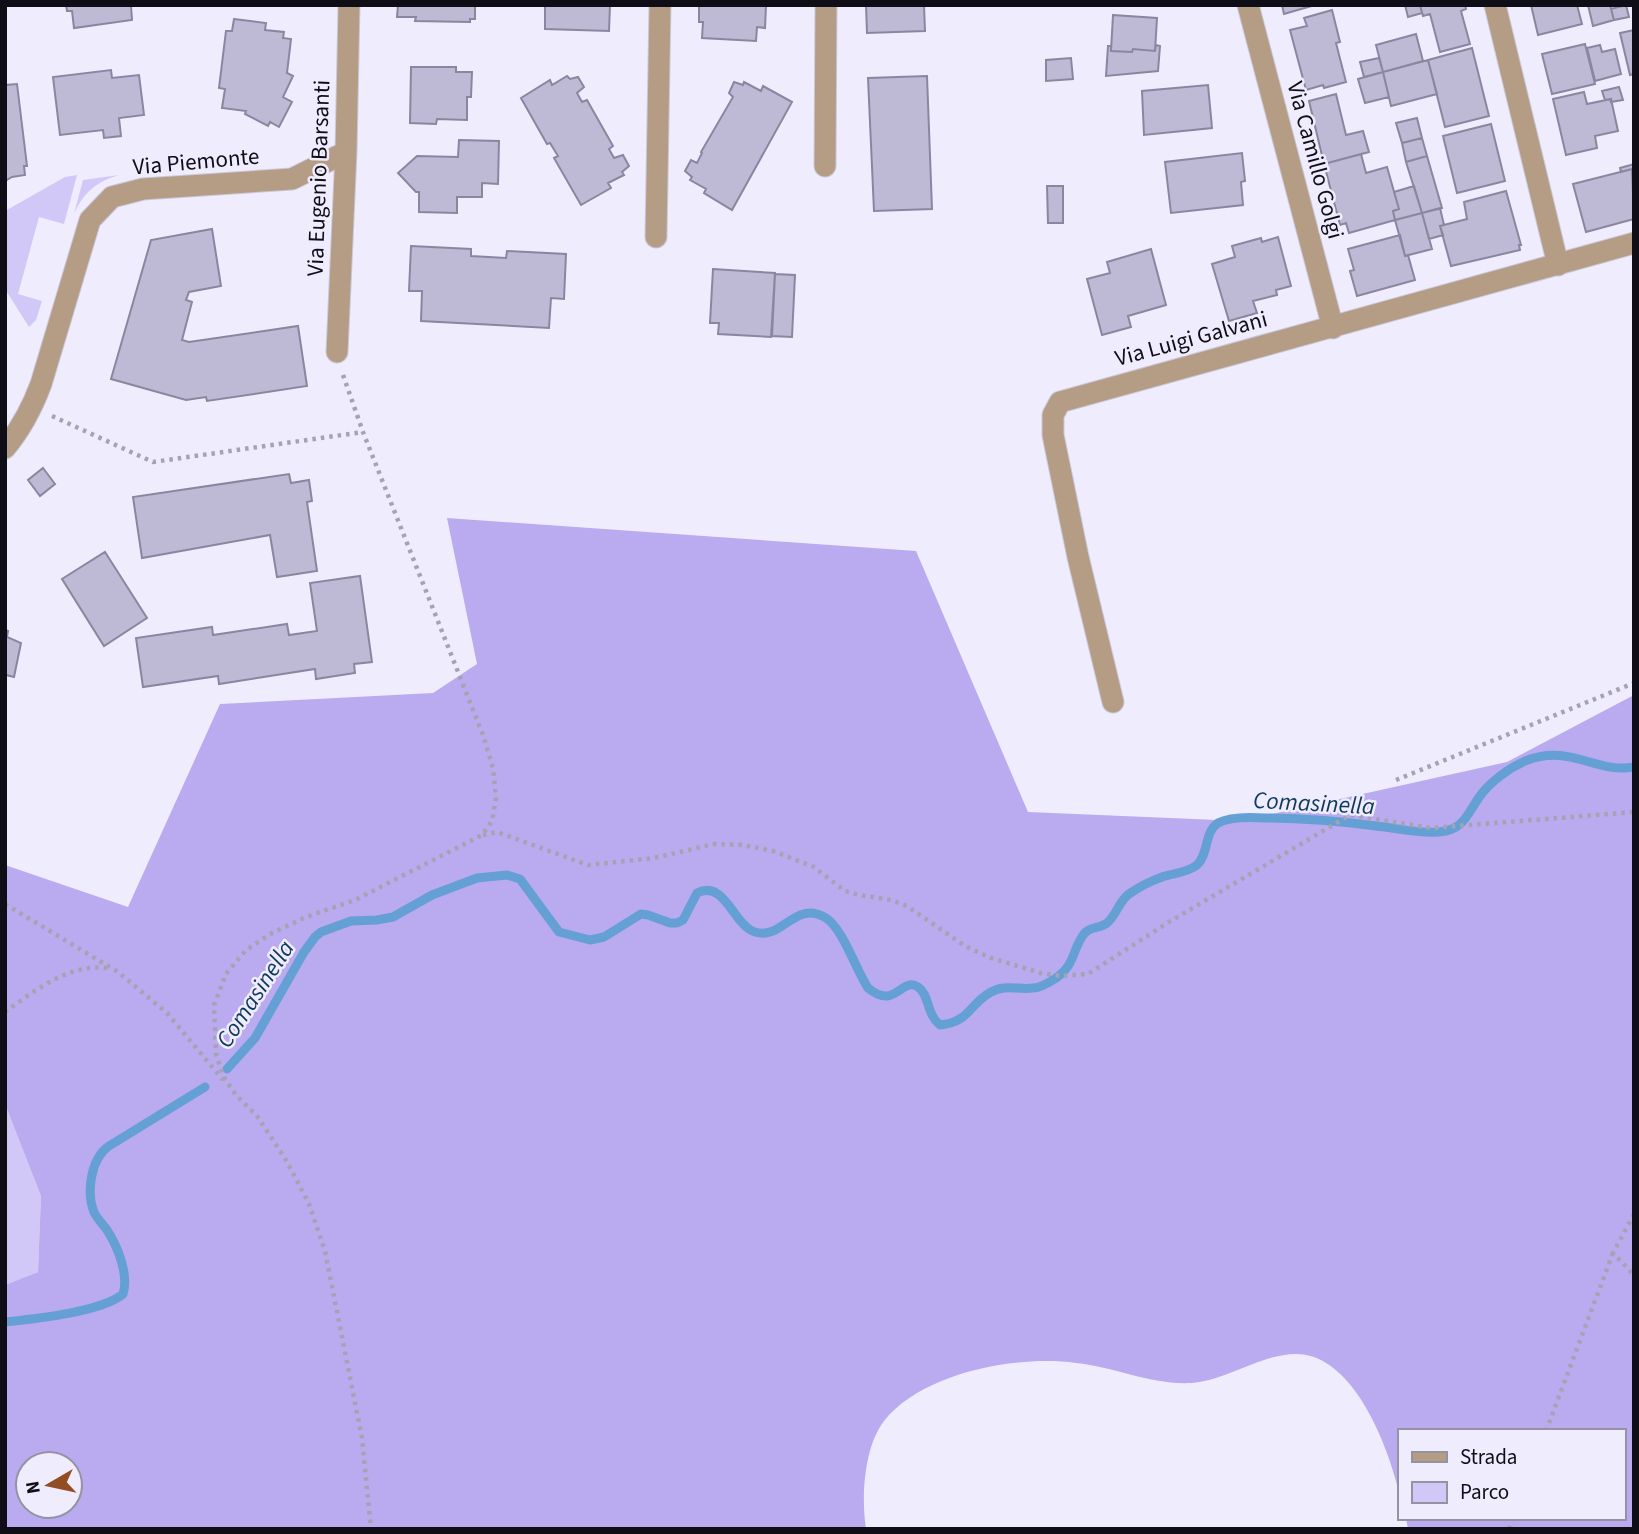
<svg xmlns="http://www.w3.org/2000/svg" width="1639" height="1534" font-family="'Source Sans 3',sans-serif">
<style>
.green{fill:#d1c8f7}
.forest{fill:#baaaf0;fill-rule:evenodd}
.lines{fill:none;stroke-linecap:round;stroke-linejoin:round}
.stream{stroke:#65a0d4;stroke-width:9}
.building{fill:#beb9d5;stroke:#8b86a0;stroke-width:2}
.minor-casing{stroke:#cbc8d9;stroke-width:23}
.path{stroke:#a5a3b2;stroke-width:4.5;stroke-dasharray:3.5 5;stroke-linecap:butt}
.minor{stroke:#b59c84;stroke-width:21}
.labels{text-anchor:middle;stroke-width:5;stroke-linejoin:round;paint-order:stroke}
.street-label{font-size:23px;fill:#0f0d16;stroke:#efecfe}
.water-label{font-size:24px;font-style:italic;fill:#0e3a5d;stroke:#efecfe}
</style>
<rect width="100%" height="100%" fill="#efecfe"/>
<path class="green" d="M77,175L64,224L39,217L18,294L42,301L36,320L29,327L5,289V211L65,177Z
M119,175C97,181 83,193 74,214L83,180Z
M5,1104L41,1196L38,1272L5,1285Z"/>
<path class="forest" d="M447,518L916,551L1028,812L1241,821L1507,762L1634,695V1529H1408L1406,1518H1623V1431H1399V1492C1388,1447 1360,1374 1314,1357C1275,1343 1231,1381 1191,1383C1151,1385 1115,1367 1076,1363C1018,1355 923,1372 884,1421C864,1447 861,1497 866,1529H5V1285L38,1272L41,1196L5,1104V865L128,907L220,704L433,693L477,664ZM28,1464H70V1506H28Z"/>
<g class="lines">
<path class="stream" d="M227,1069L255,1038L304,952L315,937L321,932L351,921L377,920L393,917L432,895L477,878L507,875L520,879L559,932L590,940L604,937L641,914L648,915L670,923H677L683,920L697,893C725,879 733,925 755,932C782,941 795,899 826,918C843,929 856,970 868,988C896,1011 901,976 918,987C930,995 926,1014 940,1025C970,1022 969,1004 991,992C1005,984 1018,990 1033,988C1041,988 1050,982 1056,978C1076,964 1072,949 1084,934C1090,926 1100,929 1107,923C1117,915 1118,902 1129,894C1139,887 1151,881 1162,877C1173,873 1187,873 1197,865C1209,854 1204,832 1218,823C1231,816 1251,817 1265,818C1302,818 1339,821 1376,826C1397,828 1418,834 1439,832C1464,830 1467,814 1480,796C1490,782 1509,768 1525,761C1571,743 1595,774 1634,767
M5,1322C33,1319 102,1312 123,1294C129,1275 118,1247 107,1230C103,1224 97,1219 94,1212C86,1192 91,1158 109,1146L205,1087"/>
</g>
<path class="building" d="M66,5H134V6H131L132,20L74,28L72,11H67Z
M398,5H475V19H470V22L415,21L416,17H397Z
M545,5H610L609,31L545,29Z
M699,5H766L765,28L757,27L756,41L702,38L703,22H699Z
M866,5H924L925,31L867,33Z
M1282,5H1315L1284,14Z
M1405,5H1420L1422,13L1408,17Z
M1420,5H1465L1466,9L1461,11L1470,44L1440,52L1430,14L1423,16Z
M1531,5H1577L1582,24L1538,35Z
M1588,5H1610L1614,20L1593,26Z
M1626,5L1629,17L1614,20L1611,9Z
M1332,10L1340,42L1336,43L1346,82L1324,88L1323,85L1306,90L1290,30L1307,26L1304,18Z
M1113,15L1157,18L1155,51L1133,49L1132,52L1111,51Z
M234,19L266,23L265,30L284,32L283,38L291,39L287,73L293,76L283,97L292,102L279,127L270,122L268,126L245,114L246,111L222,108L225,89L219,88L226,31H232Z
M1634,30V74L1630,75L1620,33Z
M1416,34L1423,61L1383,72L1376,45Z
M1585,44L1595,84L1552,94L1542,54Z
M1156,45L1160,46L1158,71L1106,76L1108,46H1111V51L1132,52L1133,49L1155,51Z
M1600,45L1602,52L1615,49L1621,74L1595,81L1587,48Z
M1472,48L1489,116L1445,127L1428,60Z
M1071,58L1073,79L1046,81V60Z
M1379,58L1383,72L1364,77L1360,62Z
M1428,60L1437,94L1391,106L1383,72Z
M411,67H456V72H472L471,97H467V120L437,119L436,124L410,123Z
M111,70L112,78L139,75L144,115L119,118L121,136L104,138L103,130L60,135L53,77Z
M1383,72L1389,97L1365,103L1358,79Z
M567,76L570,79L578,77L584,87L577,93L582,102L587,100L613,146L609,149L614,158L623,155L629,166L622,172L624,175L608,183L611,188L581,205L554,158L558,156L550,143L547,144L521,98L550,80L552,85Z
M927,76L932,209L874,211L868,78Z
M734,82L743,85L744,82L761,91L763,86L792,102L732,210L704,193L706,189L690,180L692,177L685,171L691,160L697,163L702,153L701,152L733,97L729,93Z
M17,84L27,166H24L25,175L12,177L5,181V85Z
M1208,85L1212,128L1144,135L1142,91Z
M1619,87L1623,100L1611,102V99L1605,100L1602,91Z
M1584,92L1587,104L1611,99L1618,131L1595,136L1597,148L1566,155L1553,99Z
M1336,94L1346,135L1363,131L1369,152L1324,164L1309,101Z
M1417,118L1422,138L1402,143L1396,123Z
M1491,124L1505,181L1457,193L1443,136Z
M1422,138L1427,156L1406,162L1402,143Z
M459,140L499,141L498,184L482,183V197H457V213L419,212V192H416L398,173L417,156L458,157Z
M1242,153L1245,181L1241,182L1243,205L1171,213L1165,162Z
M1361,154L1366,173L1387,167L1399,209L1393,211L1395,220L1349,233L1346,223L1340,225L1324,164Z
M1427,156L1442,208L1422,213L1406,162Z
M1634,164V174L1632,169L1621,172L1620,168Z
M1632,169L1634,219L1586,232L1573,184Z
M1047,186H1063V223H1048Z
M1414,186L1422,213L1395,220L1393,211L1399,209L1394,192Z
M1506,191L1521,245H1519L1520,250L1451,266L1440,226L1467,219L1464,202Z
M1440,208L1444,225L1440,226L1443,235L1429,239L1422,213Z
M1422,213L1432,249L1405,256L1395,220Z
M212,229L221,286L189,292L186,300L192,302L182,340L189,342L298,326L307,386L207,401L206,397L186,400L111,379L151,240Z
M1400,235L1405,256L1408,255L1415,280L1357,296L1350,271L1354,270L1348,249Z
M1278,237L1291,286L1276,290L1277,295L1253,301L1257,313L1229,321L1212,264L1235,257L1232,246L1261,238L1262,242Z
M411,246L471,249V256L506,258L507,251L566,254L564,299L551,298L549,328L421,321L422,291H409Z
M1151,249L1166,305L1128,316L1131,327L1102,335L1087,279L1110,273L1107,262Z
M713,269L775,273L771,337L718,334L719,323H710Z
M775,274L795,275L792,337L772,336Z
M43,468L55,484L40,496L28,480Z
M289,474L291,483L309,480L312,501L307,502L317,571L277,577L270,535L142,558L133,497Z
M105,552L147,618L104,646L62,579Z
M360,576L372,662L354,664L355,673L316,679L315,669L219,684L218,676L143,687L136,638L212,627L213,635L287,624L289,635L317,631L310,583Z
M5,630L8,631L7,637L21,643L14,677L6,675L5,677Z"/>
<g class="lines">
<g class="minor-casing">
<path id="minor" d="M1248,5L1333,328
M1495,5L1558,265
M825,166L826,5
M656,237L660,5
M337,352L346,152L349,5
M5,448C21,429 32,408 41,384L90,220L112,197L143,189L292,179L346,152
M1113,702L1078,557L1053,435V415L1060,402L1634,243"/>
</g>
<path class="path" d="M343,375L363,432L483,735L493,768L496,798L492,821L482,835L355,900L306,917L272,933L246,950L226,974L214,1005L216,1054L223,1076L236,1095L257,1116L286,1160L309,1204L325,1251L362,1438L371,1529
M52,416L153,462L363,432
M1396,780L1634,683
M483,835L497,832L588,865L654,858L714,844L743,845L773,851L814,867L845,891L859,895L891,900L907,906L965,946L991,958L1041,973L1060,976L1088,974L1169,922L1350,815L1431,828L1634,812
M5,904L118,972L167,1013L223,1080
M5,1012C34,991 70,963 107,968
M1634,1214L1613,1253L1634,1275
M1546,1431L1613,1253
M1509,1529L1513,1518"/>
<use href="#minor" class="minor"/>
</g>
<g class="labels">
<g class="street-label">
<text transform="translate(1316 160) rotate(75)" y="8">Via Camillo Golgi</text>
<text transform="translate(196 161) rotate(-5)" y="8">Via Piemonte</text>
<text transform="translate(318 178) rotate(-88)" y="8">Via Eugenio Barsanti</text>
<text transform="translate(1191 338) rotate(-15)" y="8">Via Luigi Galvani</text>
</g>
<g class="water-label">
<text transform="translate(1314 803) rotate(3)" y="8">Comasinella</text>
<text transform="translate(255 994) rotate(-57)" y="8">Comasinella</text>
</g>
</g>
<rect width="1639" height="1534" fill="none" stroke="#0f0d16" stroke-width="14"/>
<rect x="1398" y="1429" width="228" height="91" fill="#efecfe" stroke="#9593a1" stroke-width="2"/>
<rect x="1412" y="1452" width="35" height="10" fill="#b59c84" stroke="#9593a1" stroke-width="2"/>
<text x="1460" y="1464" font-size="21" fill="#0f0d16">Strada</text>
<rect x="1412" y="1482" width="35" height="21" fill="#d1c8f7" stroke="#9593a1" stroke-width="2"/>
<text x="1460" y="1499" font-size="21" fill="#0f0d16">Parco</text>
<g transform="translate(49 1485) rotate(261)"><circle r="33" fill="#efecfe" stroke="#9593a1" stroke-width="2"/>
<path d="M0-5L12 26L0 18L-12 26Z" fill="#924d23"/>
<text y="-10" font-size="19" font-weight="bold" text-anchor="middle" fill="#0f0d16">N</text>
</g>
</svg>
